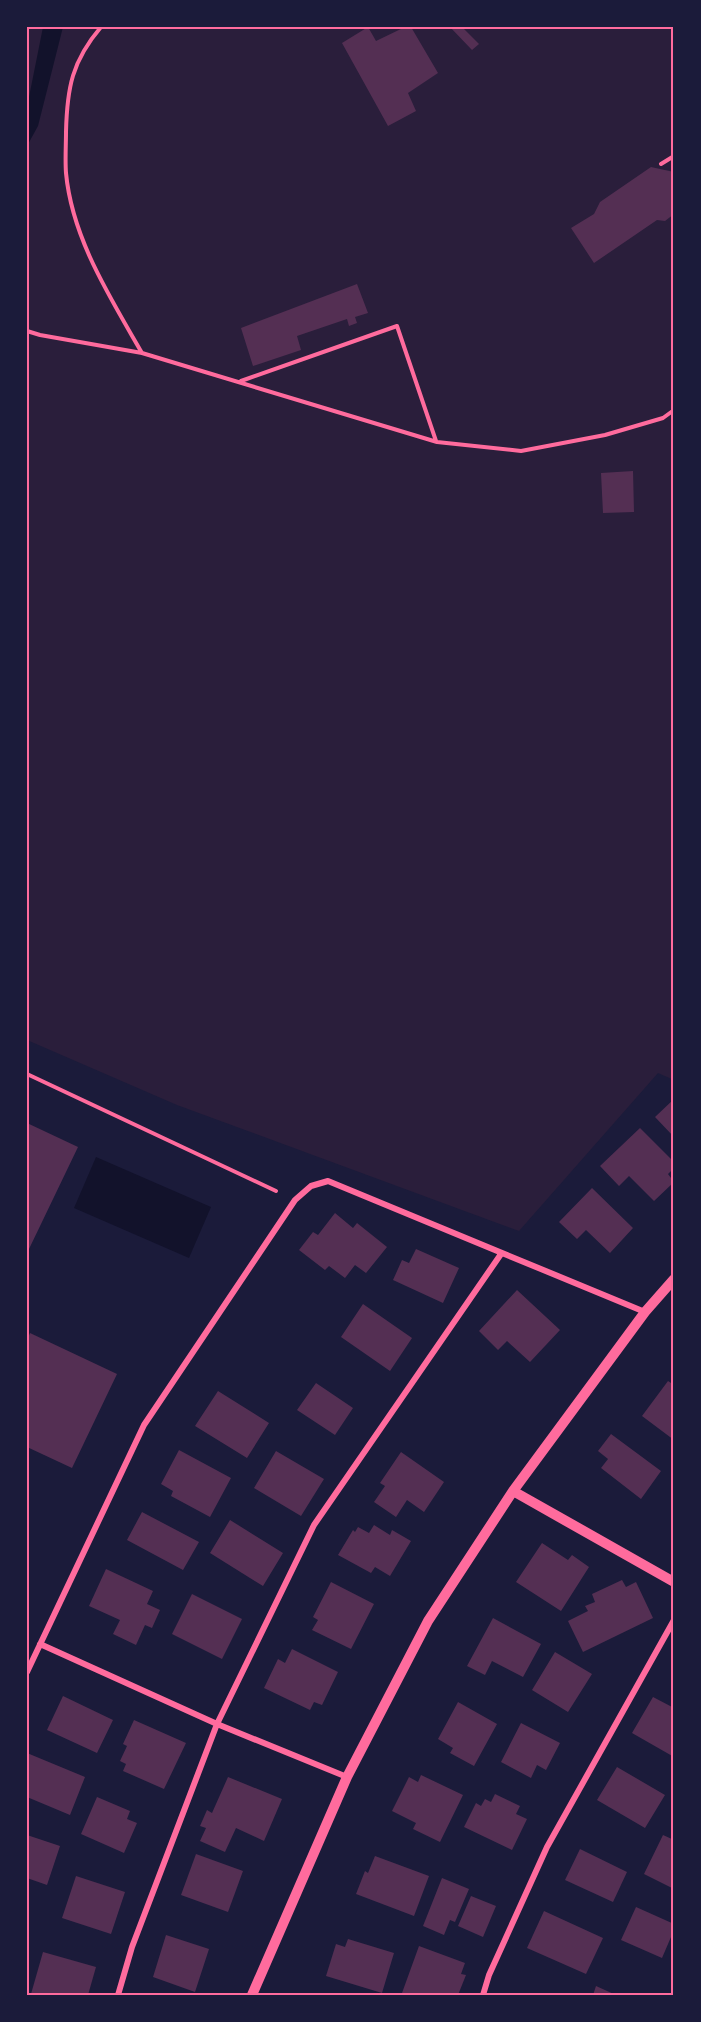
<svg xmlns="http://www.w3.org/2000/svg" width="701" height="2022" font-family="Commissioner,sans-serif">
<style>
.green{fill:#2a1e3b}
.water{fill:#12122b}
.building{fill:#542f53}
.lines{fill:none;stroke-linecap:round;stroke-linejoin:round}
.path{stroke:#ff6b9d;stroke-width:4}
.minor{stroke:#ff6b9d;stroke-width:6}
.tertiary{stroke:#ff6b9d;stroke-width:10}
.neatline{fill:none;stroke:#ff6b9d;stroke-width:2}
</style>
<rect width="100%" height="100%" fill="#1b1b3a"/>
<path class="green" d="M27,27H674V1080L658,1073L519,1231L177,1105L27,1040Z"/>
<path class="water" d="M43,27H63L38,126L27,146V107Z
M96,1157L211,1207L189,1258L74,1208Z"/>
<path class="building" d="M368,27L376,41L405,27H411L438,73L408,93L416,111L388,126L342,43Z
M450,27H462L479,44L472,50Z
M651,167L674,172V214L665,221L657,220L594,263L571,228L594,214L600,202Z
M357,284L368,313L355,317L357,323L349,326L347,319L297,336L301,350L253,366L241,328Z
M633,471L634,512L603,513L601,473Z
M674,1099V1137L655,1117Z
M27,1123L78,1147L29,1249L27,1248Z
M640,1128L674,1162V1168L668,1174L674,1182L654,1201L629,1176L619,1186L600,1166Z
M592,1188L633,1228L610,1253L586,1230L577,1239L559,1222Z
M335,1213L353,1228L357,1223L387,1247L366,1273L355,1265L345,1278L329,1266L325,1270L299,1250L313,1232L318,1235Z
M416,1249L459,1268L443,1303L393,1280L402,1260L409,1263Z
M517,1290L560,1330L530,1362L507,1341L498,1350L479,1331Z
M363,1304L412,1338L390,1371L341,1337Z
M30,1333L117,1374L72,1468L27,1447V1340Z
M668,1381L674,1385V1440L642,1416Z
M316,1383L353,1408L335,1435L297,1410Z
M218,1391L269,1423L247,1458L195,1426Z
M611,1434L661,1471L641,1499L601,1468L608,1459L598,1451Z
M179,1450L231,1478L210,1517L171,1496L173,1491L161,1484Z
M276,1451L324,1479L301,1516L254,1488Z
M401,1452L444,1482L424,1512L407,1500L396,1517L374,1502L385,1486L380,1483Z
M142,1512L199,1542L183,1570L127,1540Z
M230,1520L283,1553L263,1586L210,1553Z
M374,1525L390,1535L392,1530L411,1541L390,1576L375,1567L371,1573L338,1555L353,1530L355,1532L358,1527L369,1533Z
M542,1543L568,1560L572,1555L589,1567L561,1611L516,1582Z
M106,1569L153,1591L147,1604L160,1610L152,1628L145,1625L136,1645L113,1634L120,1620L89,1606Z
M622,1580L626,1587L636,1582L653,1618L583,1652L568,1621L588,1611L585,1606L595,1602L592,1594Z
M331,1582L374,1604L351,1649L312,1630L318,1620L313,1617Z
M192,1594L242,1619L222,1659L172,1634Z
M493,1618L541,1644L523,1677L492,1661L485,1675L467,1666Z
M292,1649L338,1672L322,1705L314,1702L310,1710L264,1688L278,1659L285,1663Z
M555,1652L592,1674L568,1712L532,1690Z
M63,1696L113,1720L97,1753L47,1730Z
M653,1697L674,1708V1757L632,1733Z
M458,1702L497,1724L474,1766L450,1753L453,1748L438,1739Z
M134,1720L186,1743L164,1789L123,1771L126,1764L120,1761L127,1746L123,1744Z
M521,1723L560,1743L546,1770L537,1765L531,1778L501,1762Z
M27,1753L85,1777L70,1815L27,1797Z
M617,1767L665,1795L645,1828L597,1800Z
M421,1775L463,1795L440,1842L413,1829L416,1823L392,1811L409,1777L418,1782Z
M228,1777L282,1799L264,1841L236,1828L225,1852L200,1841L206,1828L200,1826L207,1810L212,1813Z
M495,1794L520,1806L516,1814L527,1819L512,1850L464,1827L476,1803L481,1806L485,1799L491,1802Z
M97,1797L130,1811L127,1819L137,1823L124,1853L81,1834Z
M27,1835L60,1846L47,1885L27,1878Z
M663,1835L674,1840V1889L644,1874Z
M580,1849L627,1872L613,1902L565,1880Z
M196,1854L243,1871L228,1912L181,1895Z
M375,1856L429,1876L414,1916L356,1894L365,1871L368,1873Z
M76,1876L125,1892L111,1934L62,1918Z
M442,1878L469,1889L455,1922L450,1920L444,1935L423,1926Z
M471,1896L496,1906L483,1937L458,1926Z
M636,1907L674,1924V1930L662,1958L621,1940Z
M544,1911L603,1938L586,1974L527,1948Z
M166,1935L209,1949L195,1992L153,1977Z
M348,1939L394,1953L382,1993L326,1976L336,1944L345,1947Z
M419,1946L465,1963L461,1974L466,1975L458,1995L402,1993Z
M43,1952L96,1967L88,1995L31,1994Z
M596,1986L616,1995H593Z"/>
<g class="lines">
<path class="path" d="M101,27C72,61 67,88 66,132C66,145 65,160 66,173C72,238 110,297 142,353L437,442L521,451L605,435L663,418L674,410
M661,164L674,156
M27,331L40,335L142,353
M241,381L397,326L436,441
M27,1074L276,1191"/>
<path class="minor" d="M40,1644L217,1724L347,1777
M27,1672L144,1425L295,1200L311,1186L328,1181L645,1312
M118,1995L132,1947L217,1724L314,1525L501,1254
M483,1995L489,1975L547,1847L674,1620"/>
<path class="tertiary" d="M513,1491L674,1582
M252,1995L347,1777L428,1621L513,1491L645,1312L674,1279"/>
</g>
<rect width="701" height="2022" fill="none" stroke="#1b1b3a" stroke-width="57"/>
<rect x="28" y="28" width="644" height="1966" class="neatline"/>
</svg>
